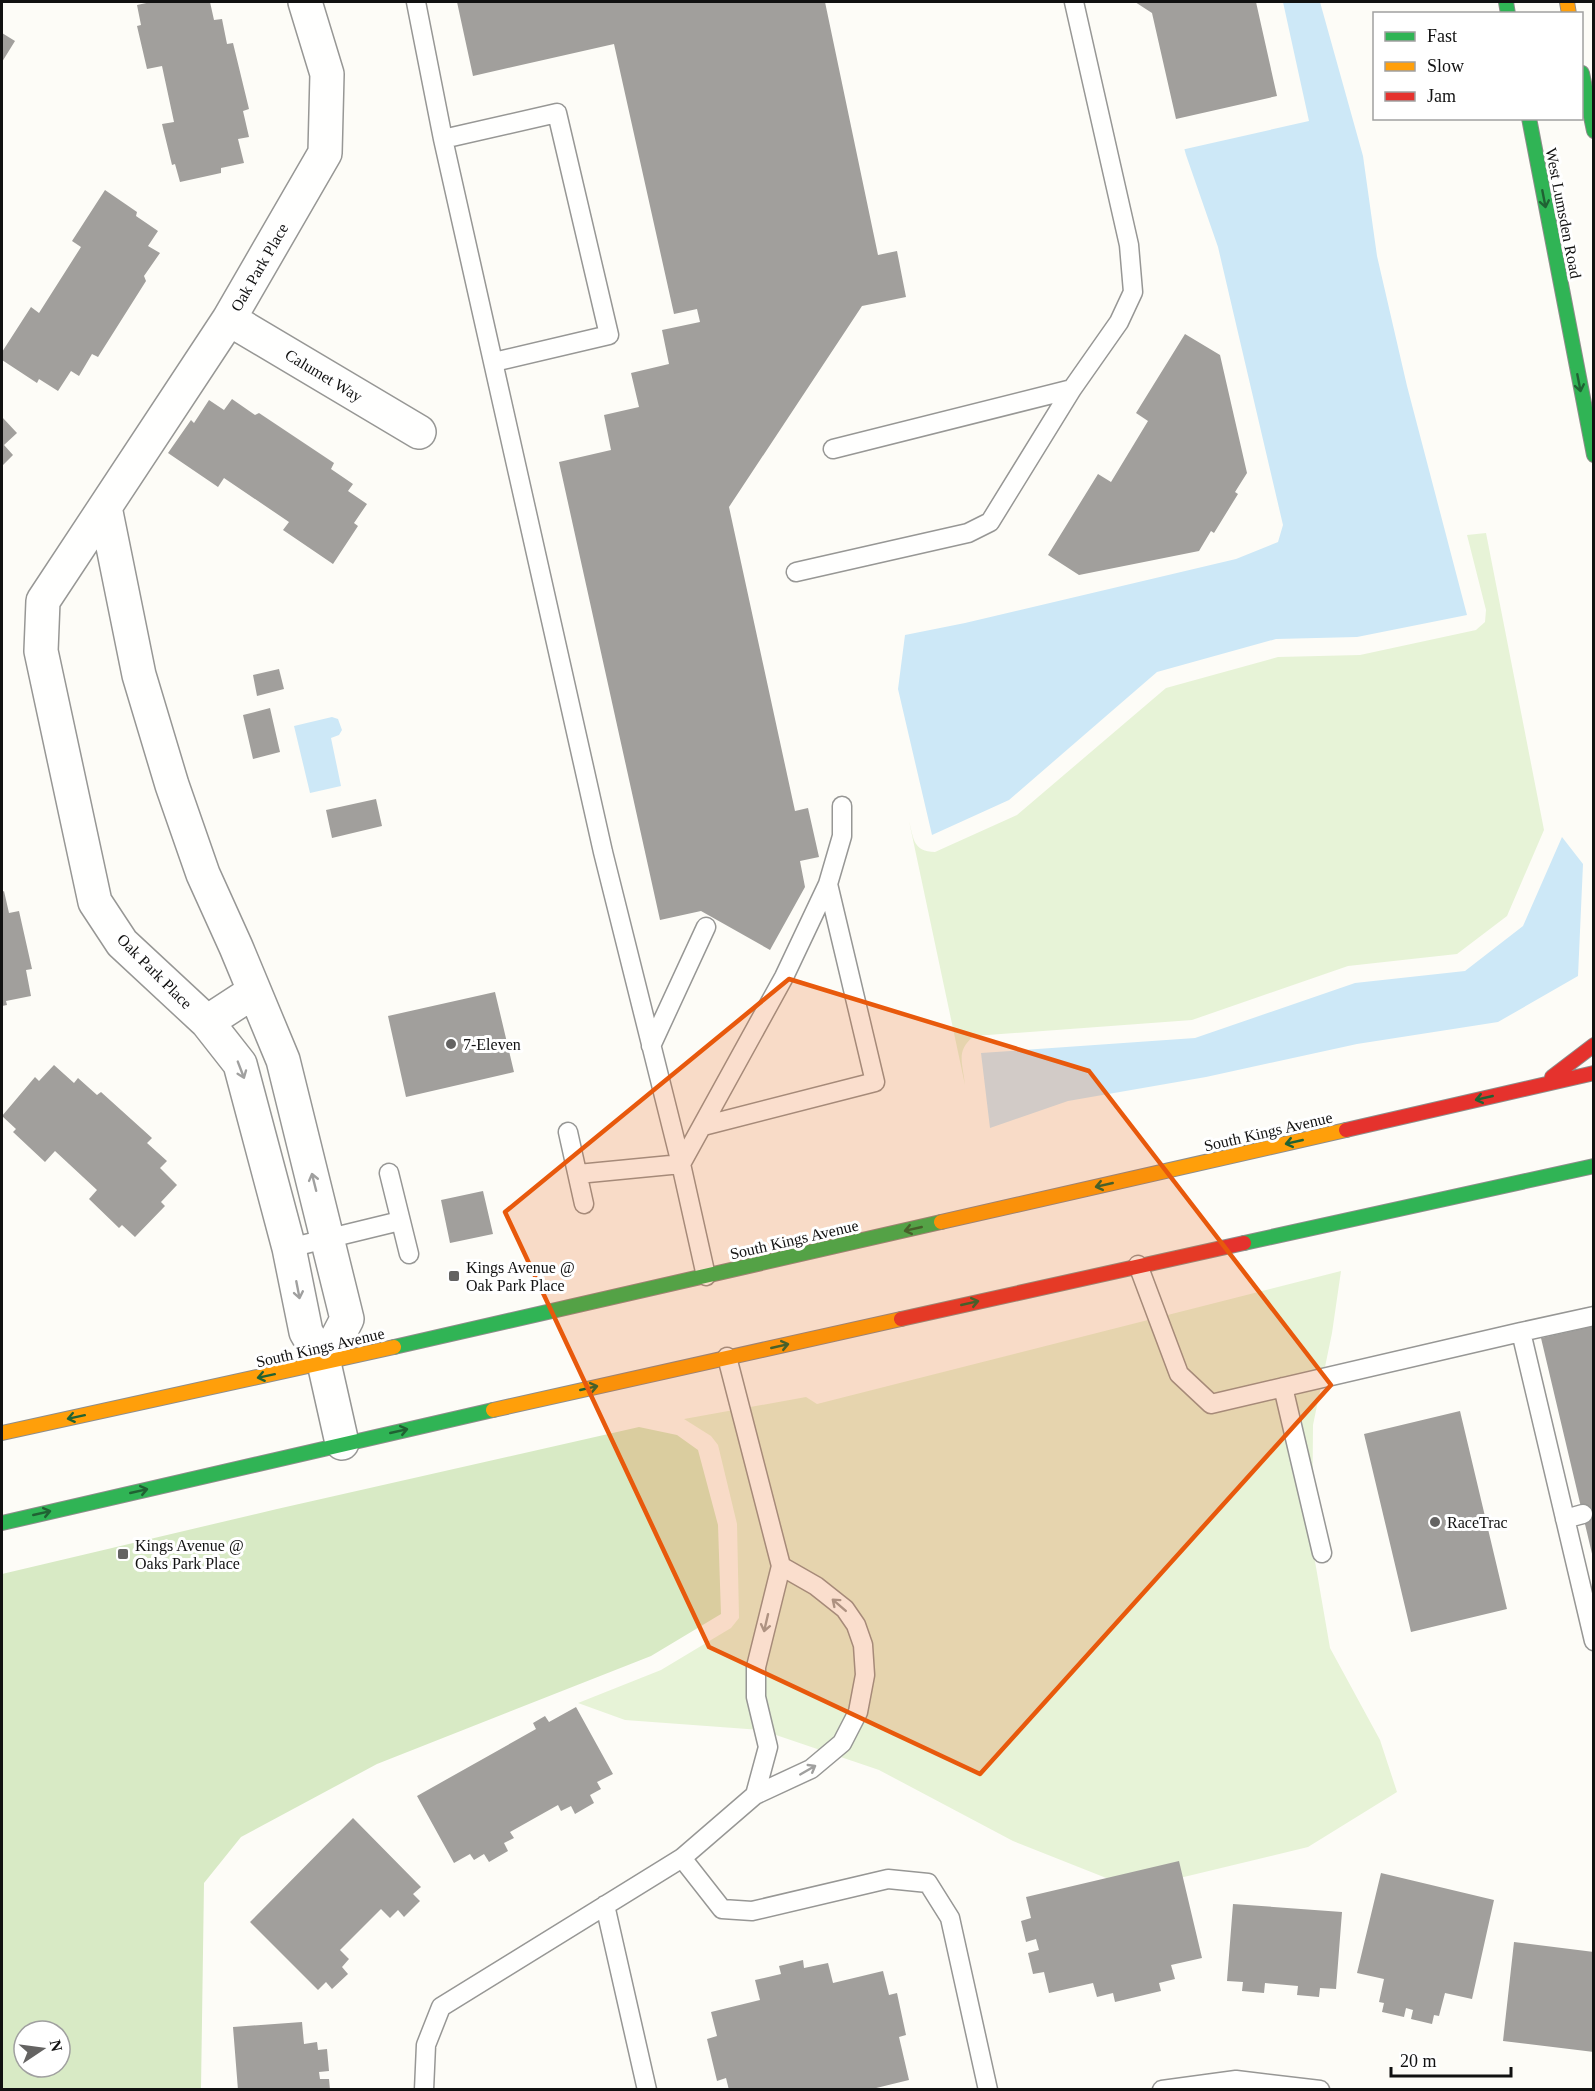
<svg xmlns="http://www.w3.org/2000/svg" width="1595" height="2091" font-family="'Times New Roman',serif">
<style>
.green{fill:#e7f3d7}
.forest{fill:#d8eac5;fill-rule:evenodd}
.water{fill:#cde8f7}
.pier{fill:#fdfcf7}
.building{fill:#a19f9c}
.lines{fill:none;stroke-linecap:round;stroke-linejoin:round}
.lane-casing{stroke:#979795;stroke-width:21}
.street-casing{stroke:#979795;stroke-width:36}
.fast-casing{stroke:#8e8d8b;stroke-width:16}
.slow-casing{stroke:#8e8d8b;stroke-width:16}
.jam-casing{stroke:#8e8d8b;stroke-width:16}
.lane{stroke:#fffffe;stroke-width:18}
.street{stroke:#fffffe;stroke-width:33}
.fast{stroke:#30b455;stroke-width:14}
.slow{stroke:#ff9f0a;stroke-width:14}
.jam{stroke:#e5322d;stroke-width:14}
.oneway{stroke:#206233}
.oneway2{stroke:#a0a09f}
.marked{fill:#e8590c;fill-opacity:0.2;stroke:#e8590c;stroke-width:4.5;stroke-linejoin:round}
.poi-dot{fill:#646362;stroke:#fff;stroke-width:2}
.labels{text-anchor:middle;stroke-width:6;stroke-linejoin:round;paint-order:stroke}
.street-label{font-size:16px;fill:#111;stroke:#fff}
.poi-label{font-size:16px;fill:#111;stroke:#fff;text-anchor:start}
</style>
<rect width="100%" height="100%" fill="#fdfcf7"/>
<path class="green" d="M1486,533L1544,830L1507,916L1457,954L1348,966L1192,1020L974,1036C955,1051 963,1063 965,1085L909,821C914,840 913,851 935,852L1017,815L1166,688L1278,657L1360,655L1476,630L1485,622L1486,610L1467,535Z
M1341,1271L1332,1333L1313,1425L1312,1544L1330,1648L1380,1740L1397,1792L1308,1847L1134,1889L1013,1841L879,1770L761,1730L625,1720L578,1703L661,1670L731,1628L739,1618L737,1524L718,1445L711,1436L684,1419L806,1397L817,1404Z"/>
<path class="forest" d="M639,1427L677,1435L698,1450L718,1525L721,1614L651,1656L377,1764L241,1837L204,1883L201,2089H2V1574L277,1509ZM24,2031H60V2067H24Z"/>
<path class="water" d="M1159,2H1320L1363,156L1377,256L1407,386L1467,615L1357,637L1276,639L1157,672L1009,800L932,835L898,689L905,635L965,623L1236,559L1278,542L1283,525L1218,247L1186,155L1176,119Z
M332,717L338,719L342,730L339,735L331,738L341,786L310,793L294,726Z
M1562,837L1583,864L1578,976L1498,1022L1357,1044L1206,1077L1068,1101L990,1128L981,1053L1195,1038L1355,983L1465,971L1523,926Z"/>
<path class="pier" d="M1156,2H1283L1309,121L1181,150L1149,14Z"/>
<path class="building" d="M151,2H210L214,20L222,19L227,44L233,43L249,109L243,111L249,137L238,139L244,163L221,168V173L180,182L175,164L172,165L162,124L174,122L162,66L147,69L137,26L141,25L137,5Z
M457,2H825L878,255L897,251L906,297L862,306L729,507L795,811L808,808L819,857L800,861L805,887L770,950L701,911L660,920L559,462L611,450L604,415L639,407L631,373L669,364L662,330L700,322L697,309L674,314L614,44L473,76Z
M1135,2H1256L1277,96L1176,119L1152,13Z
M2,33L15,41L2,62Z
M105,190L137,212L136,216L158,231L148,246L160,253L144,276L146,281L98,357L92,354L79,376L71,371L58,391L39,379L37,383L2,360V352L31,307L39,313L81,247L72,241Z
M1185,334L1220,355L1247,473L1235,492L1238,494L1214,533L1211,531L1199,551L1079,575L1048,555L1098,474L1111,482L1148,421L1136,413Z
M232,399L255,415L259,413L334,463L331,469L353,484L348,491L367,504L354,523L358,526L333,564L283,530L289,522L224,478L218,487L168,453L191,420L194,423L209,400L224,410Z
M2,417L17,433L4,445L13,455L2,466Z
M279,669L284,689L257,696L253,675Z
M270,708L280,752L253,759L243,715Z
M376,799L382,826L332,838L326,810Z
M4,891L9,913L19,911L32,969L26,970L31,996L6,1001L7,1005L2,1006V892Z
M495,992L514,1072L406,1097L388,1016Z
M54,1065L74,1083L78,1078L97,1095L101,1092L152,1138L147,1143L167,1161L160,1168L177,1185L161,1202L165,1206L135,1237L122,1225L119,1228L89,1199L97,1190L55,1151L45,1162L13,1132L16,1129L2,1116L35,1077L39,1081Z
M483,1191L493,1234L450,1243L441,1200Z
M1594,1326V1558H1593L1541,1338Z
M1460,1411L1507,1609L1411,1632L1364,1434Z
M576,1707L613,1774L597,1782L601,1789L590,1795L594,1803L575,1814L571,1806L561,1811L558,1805L510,1832L514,1838L504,1843L508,1851L489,1862L484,1854L474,1860L470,1854L454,1863L417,1796L536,1729L533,1723L545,1716L549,1722Z
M353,1818L421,1887L413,1894L420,1901L404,1917L398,1910L390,1918L381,1909L340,1950L349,1959L342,1967L348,1974L332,1989L326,1982L318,1990L250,1922Z
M1179,1861L1202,1958L1171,1965L1175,1979L1159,1983L1161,1991L1115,2002L1113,1993L1097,1997L1093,1983L1049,1993L1044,1972L1033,1974L1028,1953L1039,1950L1036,1939L1026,1942L1021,1921L1031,1918L1026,1897Z
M1381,1873L1494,1900L1472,1999L1445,1993L1439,2016L1434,2015L1432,2024L1411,2019L1413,2010L1406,2008L1404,2017L1382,2012L1384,2003L1379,2002L1384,1979L1357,1973Z
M1233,1904L1342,1912L1336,1989L1320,1988L1319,1997L1297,1995L1298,1986L1265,1983L1264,1993L1242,1991L1243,1982L1227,1981Z
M1514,1942L1594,1952V2052L1503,2041Z
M803,1960L804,1968L828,1963L833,1983L883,1971L889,1995L897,1993L906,2035L899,2037L909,2080L868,2090H729L726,2078L717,2081L707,2039L717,2036L711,2012L760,2000L755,1980L781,1974L779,1966Z
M302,2022L304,2044L317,2042L318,2050L327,2049L329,2071L319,2072L320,2079H329L330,2090H238L233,2027Z"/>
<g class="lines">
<g class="lane-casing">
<path id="lane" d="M416,2L443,139L603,852L681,1164L578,1174
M443,139L557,113L609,335L494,362
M833,449L1072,389
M796,572L968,533L990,522L1072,389L1119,322L1133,292L1129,245L1074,2
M651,1046L706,927
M703,1126L875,1082L828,884
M568,1132L584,1204
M389,1173L409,1254
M289,1248L400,1221
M1138,1265L1179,1374L1211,1404L1521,1332L1594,1641
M706,1276L681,1164L784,977L828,884L842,836V806
M1521,1332L1594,1316
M727,1357L781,1566L756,1667V1697L768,1747L755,1795
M1283,1387L1322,1553
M1565,1519L1583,1514
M682,1858L722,1909L752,1911L888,1879L928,1883L950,1918L988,2090
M605,1905L647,2090
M424,2090L426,2045L441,2007L682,1858L755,1795L811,1769L842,1743L858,1712L865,1675L863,1645L856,1625L845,1609L816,1586L781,1566
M1162,2090L1236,2080L1320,2090"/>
</g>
<g class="street-casing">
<path id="street" d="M305,2L327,74L325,153L229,319L43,601L41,651L95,902L122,943L207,1022L240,1064L289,1248L306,1332L324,1363L342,1443
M229,319L419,432
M105,507L139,675L172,785L203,874L236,947L283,1060L347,1319L324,1363
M207,1022L253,992"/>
</g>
<g class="fast-casing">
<path id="fast" d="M1506,2L1508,14
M1582,73L1594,131
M1529,118L1594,455
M1244,1243L1594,1166
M394,1347L941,1222
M2,1523L493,1410"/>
</g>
<g class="slow-casing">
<path id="slow" d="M1567,2L1569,14
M941,1222L1346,1130
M493,1410L901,1319
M2,1433L394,1347"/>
</g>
<g class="jam-casing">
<path id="jam" d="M1552,1077L1594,1045
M1346,1130L1594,1073
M901,1319L1244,1243"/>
</g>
<use href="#lane" class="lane"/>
<use href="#street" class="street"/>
<use href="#fast" class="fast"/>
<use href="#slow" class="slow"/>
<use href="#jam" class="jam"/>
</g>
<defs><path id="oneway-shaft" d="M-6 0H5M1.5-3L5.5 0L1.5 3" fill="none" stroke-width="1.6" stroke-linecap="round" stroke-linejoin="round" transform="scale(1.5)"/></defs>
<g class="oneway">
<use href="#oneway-shaft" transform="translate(1544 199) rotate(79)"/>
<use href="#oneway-shaft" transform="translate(1579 383) rotate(79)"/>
<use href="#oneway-shaft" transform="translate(1484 1098) rotate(167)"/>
<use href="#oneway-shaft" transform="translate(1294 1142) rotate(167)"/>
<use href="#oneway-shaft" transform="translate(1104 1185) rotate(167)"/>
<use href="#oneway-shaft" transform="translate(913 1229) rotate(167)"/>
<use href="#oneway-shaft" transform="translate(970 1303) rotate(-13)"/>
<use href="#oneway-shaft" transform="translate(780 1346) rotate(-13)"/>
<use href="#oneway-shaft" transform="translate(266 1376) rotate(168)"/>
<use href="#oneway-shaft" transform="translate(589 1388) rotate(-13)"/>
<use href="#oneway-shaft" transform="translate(76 1417) rotate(168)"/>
<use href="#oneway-shaft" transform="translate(399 1431) rotate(-13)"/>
<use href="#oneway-shaft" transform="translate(139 1491) rotate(-13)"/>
<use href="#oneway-shaft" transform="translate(42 1513) rotate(-13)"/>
</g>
<g class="oneway2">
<use href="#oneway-shaft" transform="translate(241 1070) rotate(69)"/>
<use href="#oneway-shaft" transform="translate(314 1182) rotate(-104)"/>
<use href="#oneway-shaft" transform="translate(298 1290) rotate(79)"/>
<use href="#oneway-shaft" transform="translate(839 1605) rotate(-139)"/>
<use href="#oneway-shaft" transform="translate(766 1623) rotate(103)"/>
<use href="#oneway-shaft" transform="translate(808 1770) rotate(-30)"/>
</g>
<path class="marked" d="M789,979L1089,1071L1331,1385L980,1774L709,1647L505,1212Z"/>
<g class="poi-dot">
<circle cx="451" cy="1044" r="6"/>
<rect x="448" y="1270" width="12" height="12" rx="3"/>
<circle cx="1435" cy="1522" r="6"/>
<rect x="117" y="1548" width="12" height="12" rx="3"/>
</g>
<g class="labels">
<g class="street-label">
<text transform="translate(1564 213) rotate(79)" y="6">West Lumsden Road</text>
<text transform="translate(259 267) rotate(-60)" y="6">Oak Park Place</text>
<text transform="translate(324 375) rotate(31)" y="6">Calumet Way</text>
<text transform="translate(155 971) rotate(45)" y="6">Oak Park Place</text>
<text transform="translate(1268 1131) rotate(-13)" y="6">South Kings Avenue</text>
<text transform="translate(794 1239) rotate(-13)" y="6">South Kings Avenue</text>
<text transform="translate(320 1347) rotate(-13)" y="6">South Kings Avenue</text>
</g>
<g class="poi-label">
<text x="463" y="1050">7-Eleven</text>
<text x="466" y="1273">Kings Avenue @<tspan x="466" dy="18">Oak Park Place</tspan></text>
<text x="1447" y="1528">RaceTrac</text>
<text x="135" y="1551">Kings Avenue @<tspan x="135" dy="18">Oaks Park Place</tspan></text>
</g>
</g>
<rect width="1595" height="2091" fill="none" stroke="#111111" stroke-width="6"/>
<rect x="1373" y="12" width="210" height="108" fill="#ffffff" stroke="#a0a0a0" stroke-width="1.5"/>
<rect x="1385" y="32" width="30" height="9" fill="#30b455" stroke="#a0a0a0" stroke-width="1.5"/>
<text x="1427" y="42" font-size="18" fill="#111111">Fast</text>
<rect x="1385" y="62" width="30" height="9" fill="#ff9f0a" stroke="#a0a0a0" stroke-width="1.5"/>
<text x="1427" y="72" font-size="18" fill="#111111">Slow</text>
<rect x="1385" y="92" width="30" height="9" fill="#e5322d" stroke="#a0a0a0" stroke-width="1.5"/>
<text x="1427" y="102" font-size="18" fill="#111111">Jam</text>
<g transform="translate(42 2049) rotate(77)"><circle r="28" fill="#ffffff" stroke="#a0a0a0" stroke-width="1.5"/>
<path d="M0-4.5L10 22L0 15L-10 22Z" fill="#646362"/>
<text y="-9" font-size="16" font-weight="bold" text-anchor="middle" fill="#111111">N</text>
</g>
<path d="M1391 2067v9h120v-9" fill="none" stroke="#111111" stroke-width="3"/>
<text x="1400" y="2067" font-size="18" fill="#111111" stroke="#ffffff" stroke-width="4.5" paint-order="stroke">20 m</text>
</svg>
